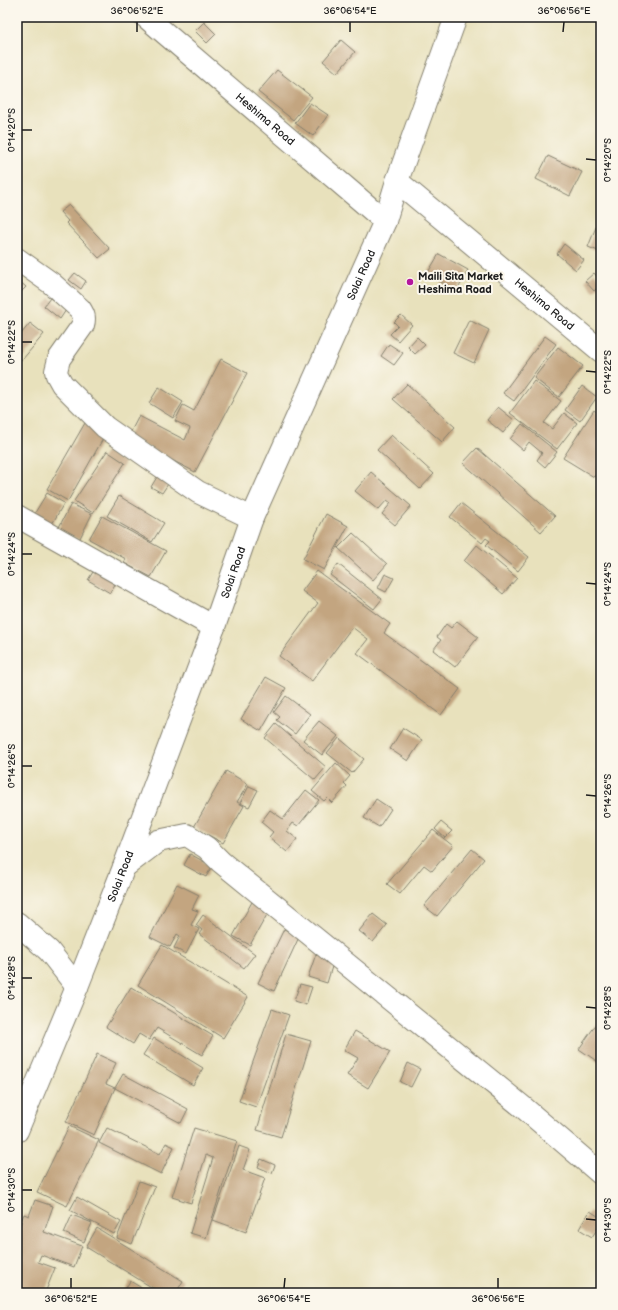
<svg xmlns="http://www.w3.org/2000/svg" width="618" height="1310" font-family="'Balsamiq Sans',sans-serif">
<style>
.building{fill:#c3a580}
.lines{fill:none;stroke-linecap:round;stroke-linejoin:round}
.minor-casing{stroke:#827e6c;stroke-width:24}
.trunk-casing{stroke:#827e6c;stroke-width:24}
.minor{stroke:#fff;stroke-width:22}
.trunk{stroke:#fff;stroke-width:22}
.ticks{fill:none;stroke:#1c1c1c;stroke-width:1.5}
.poi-dot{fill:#b5179e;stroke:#fbf7ec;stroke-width:1.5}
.labels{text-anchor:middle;stroke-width:4;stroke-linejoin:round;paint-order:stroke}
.street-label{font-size:11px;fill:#1c1c1c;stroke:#fbf7ec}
.poi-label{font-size:11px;font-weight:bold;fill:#1c1c1c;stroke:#fbf7ec;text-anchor:start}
.neatline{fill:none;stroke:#1c1c1c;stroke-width:1.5}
.ticks-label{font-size:10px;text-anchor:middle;fill:#1c1c1c}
</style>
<rect width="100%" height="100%" fill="#fbf7ec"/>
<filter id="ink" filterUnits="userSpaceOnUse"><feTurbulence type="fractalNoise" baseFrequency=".025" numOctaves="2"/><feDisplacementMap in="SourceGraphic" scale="8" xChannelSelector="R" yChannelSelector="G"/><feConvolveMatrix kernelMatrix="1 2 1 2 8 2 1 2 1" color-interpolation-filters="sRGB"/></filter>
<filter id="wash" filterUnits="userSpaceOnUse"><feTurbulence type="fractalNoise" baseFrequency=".012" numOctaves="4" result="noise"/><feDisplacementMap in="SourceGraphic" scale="16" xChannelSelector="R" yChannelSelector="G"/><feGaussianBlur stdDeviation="0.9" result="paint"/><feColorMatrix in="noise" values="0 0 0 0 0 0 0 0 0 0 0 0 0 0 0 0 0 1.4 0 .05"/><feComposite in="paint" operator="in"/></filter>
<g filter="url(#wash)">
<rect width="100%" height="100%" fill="#e8e1bc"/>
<g id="blocks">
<path class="building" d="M204,22L216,34L207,43L195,31Z
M341,40L355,52L337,73L323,61Z
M277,70L312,97L293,120L258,92Z
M310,103L328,115L313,136L295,123Z
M548,156L582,172L570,196L536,179Z
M69,205L110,249L99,258L66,223L68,221L60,212Z
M598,222L601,223V252L588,247Z
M564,244L584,260L576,270L557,254Z
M439,254L468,270L457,291L427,274Z
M75,273L86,281L81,289L69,280Z
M594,273L601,281V284L594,291L585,281Z
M17,279L26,287L17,296Z
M50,298L66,310L60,319L44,306Z
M401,315L412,325L398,341L390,334L398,326L394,322Z
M469,320L489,330L474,363L453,353Z
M30,323L44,334L22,360L17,356V339Z
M545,336L556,344L514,401L503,393Z
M417,337L425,345L415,354L408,347Z
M389,344L403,353L394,365L381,356Z
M558,347L583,366L559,397L534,378Z
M221,359L247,373L195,472L128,437L139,416L185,440L190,428L175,421L183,405L194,411Z
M534,381L561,401L544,423L552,429L564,413L577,423L557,449L510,413Z
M407,384L455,427L442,442L393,399Z
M582,386L597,397L580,421L565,410Z
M159,387L183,402L173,418L149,403Z
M498,407L514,420L503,433L487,420Z
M594,410L599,414L601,410V466L594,477L563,458Z
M85,423L105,435L68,501L47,489Z
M522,424L557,452L545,467L537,460L542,453L529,442L523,450L510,439Z
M391,435L434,474L420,489L377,450Z
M477,448L555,516L541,532L463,463Z
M107,451L125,463L93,513L74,501Z
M371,472L411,506L395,525L382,514L391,503L387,500L378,510L355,491Z
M157,477L168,484L162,493L151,487Z
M47,493L64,503L51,526L33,516Z
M119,496L164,523L152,542L107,516Z
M461,503L529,557L518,571L486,545L490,541L486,538L482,543L450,517Z
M71,504L92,514L79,540L58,529Z
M326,514L348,526L324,570L303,559Z
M102,516L166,551L151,577L124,563L126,559L89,539Z
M353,533L387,564L373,580L338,548Z
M477,545L517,578L503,594L464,561Z
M338,564L382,599L374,609L330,575Z
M96,567L118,579L110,593L88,580Z
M317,571L390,624L384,633L460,689L441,715L357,653L368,639L352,627L312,681L279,656L318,603L302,591Z
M385,574L394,578L386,592L378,588Z
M457,621L478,637L455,667L433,650L441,640L437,637L446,624L451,628Z
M266,677L286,688L261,731L241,719Z
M286,696L310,714L295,734L277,720L280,717L274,712Z
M319,721L338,736L322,755L303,740Z
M276,724L326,767L315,780L265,738Z
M403,728L422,740L408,761L390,749Z
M339,738L364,759L352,773L327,753Z
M336,763L350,776L344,783L347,786L332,803L327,798L324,801L312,791Z
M226,771L248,784L237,802L244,806L223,843L194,827Z
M249,786L258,790L249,807L240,803Z
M306,790L319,800L298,826L293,823L287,831L297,839L287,852L269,837L273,832L261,822L270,810L283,819Z
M376,799L391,809L379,827L364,818Z
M441,822L452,831L445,838L435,829Z
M433,830L453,846L432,871L424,865L400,894L387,884Z
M472,849L484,859L437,916L424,906Z
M190,854L212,866L206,877L184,865Z
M177,884L199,895L192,909L198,911L191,925L199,929L186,954L174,948L180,936L177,934L170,947L150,937Z
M252,902L269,911L250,945L233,936Z
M373,914L387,925L373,942L359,931Z
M203,915L255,954L244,968L199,934L202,930L196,925Z
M284,929L299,937L274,991L258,983Z
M162,945L248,997L223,1038L138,985Z
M316,954L334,960L327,983L308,977Z
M300,984L312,987L306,1005L294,1001Z
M131,987L213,1036L202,1055L157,1028L149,1040L139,1034L133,1044L106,1027Z
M272,1009L289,1015L256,1107L239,1101Z
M597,1023L601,1025V1064L579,1049Z
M355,1031L390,1052L368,1088L347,1075L358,1058L344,1050Z
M286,1034L311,1041L281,1137L257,1130Z
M154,1038L203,1068L193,1085L143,1055Z
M97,1054L116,1063L106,1084L115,1088L94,1135L66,1122Z
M408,1063L420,1069L411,1087L400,1082Z
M123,1074L188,1109L181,1123L115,1088Z
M69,1126L99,1140L67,1206L37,1192Z
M107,1128L160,1154L166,1143L174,1147L161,1174L99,1143Z
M194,1128L237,1141L206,1238L190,1233L213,1158L206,1155L191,1203L172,1197Z
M239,1146L250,1150L243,1170L265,1178L246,1232L213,1220Z
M261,1159L275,1165L272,1173L258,1167Z
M139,1181L155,1187L132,1244L117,1238Z
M77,1197L121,1222L114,1234L70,1210Z
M35,1200L53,1206L44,1232L82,1246L74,1267L41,1255L38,1262L55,1268L45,1293H17V1232L24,1214L29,1216Z
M590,1211L601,1218V1223L592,1237L579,1229Z
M72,1215L92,1223L84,1242L64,1233Z
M97,1228L183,1281L176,1293H161L86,1247Z
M130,1281L150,1293H123Z"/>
</g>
</g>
<g filter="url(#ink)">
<use href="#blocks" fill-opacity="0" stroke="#827e6c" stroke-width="1"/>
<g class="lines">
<g class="minor-casing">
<g id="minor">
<path id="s1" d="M146,17L385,221"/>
<path id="s2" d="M397,181L601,351"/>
<path d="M17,259L51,283L80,309C84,315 85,318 83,325L59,359L56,371L57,375L62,384L105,427L198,492L252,518"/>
<path d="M17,516L214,627"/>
<path d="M124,867L158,841L187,835L207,848L221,862L524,1108L601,1174"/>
<path d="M17,923L49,951L77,987"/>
</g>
</g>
<g class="trunk-casing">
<g id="trunk">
<path id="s3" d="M17,1131L77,987L124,867L214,627L252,518L385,221L397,181L456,17"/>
</g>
</g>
<use href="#minor" class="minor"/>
<use href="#trunk" class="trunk"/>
</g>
</g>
<path class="ticks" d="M137,32V22M350,32V22M563,32L564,22M22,130H32M586,159L596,160M22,342H32M586,371L596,372M22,554H32M586,583L596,584M22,766H32M586,795L596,796M22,978H32M586,1007L596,1008M22,1190H32M586,1219L596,1220M71,1288V1278M284,1288L285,1278M498,1288V1278"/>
<circle class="poi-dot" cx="410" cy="282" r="4"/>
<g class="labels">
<g class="street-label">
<text dy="4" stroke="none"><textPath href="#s1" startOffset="157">Heshima Road</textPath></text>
<text dy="4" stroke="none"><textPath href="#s3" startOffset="923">Solai Road</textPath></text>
<text dy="4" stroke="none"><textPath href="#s2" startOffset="192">Heshima Road</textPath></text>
<text dy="4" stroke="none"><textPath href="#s3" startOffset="599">Solai Road</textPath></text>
<text dy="4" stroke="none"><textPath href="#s3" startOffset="275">Solai Road</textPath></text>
</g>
<g class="poi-label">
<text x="418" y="280">Maili Sita Market<tspan x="418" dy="13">Heshima Road</tspan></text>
</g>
</g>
<rect width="618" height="1310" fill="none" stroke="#fbf7ec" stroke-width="44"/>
<rect x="22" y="22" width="574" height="1266" class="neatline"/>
<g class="ticks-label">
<text x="137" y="14">36°06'52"E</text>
<text x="350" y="14">36°06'54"E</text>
<text x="564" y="14">36°06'56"E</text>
<text transform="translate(11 130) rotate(-90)" y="4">0°14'20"S</text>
<text transform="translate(607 160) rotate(-90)" y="4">0°14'20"S</text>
<text transform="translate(11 342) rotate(-90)" y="4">0°14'22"S</text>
<text transform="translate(607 372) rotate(-90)" y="4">0°14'22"S</text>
<text transform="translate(11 554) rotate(-90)" y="4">0°14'24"S</text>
<text transform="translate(607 584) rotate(-90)" y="4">0°14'24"S</text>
<text transform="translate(11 766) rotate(-90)" y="4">0°14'26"S</text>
<text transform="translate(607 796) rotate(-90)" y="4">0°14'26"S</text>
<text transform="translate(11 978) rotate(-90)" y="4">0°14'28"S</text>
<text transform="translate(607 1008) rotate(-90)" y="4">0°14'28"S</text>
<text transform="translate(11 1190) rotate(-90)" y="4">0°14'30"S</text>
<text transform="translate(607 1220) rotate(-90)" y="4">0°14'30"S</text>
<text x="71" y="1302">36°06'52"E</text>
<text x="284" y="1302">36°06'54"E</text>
<text x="498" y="1302">36°06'56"E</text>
</g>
</svg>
